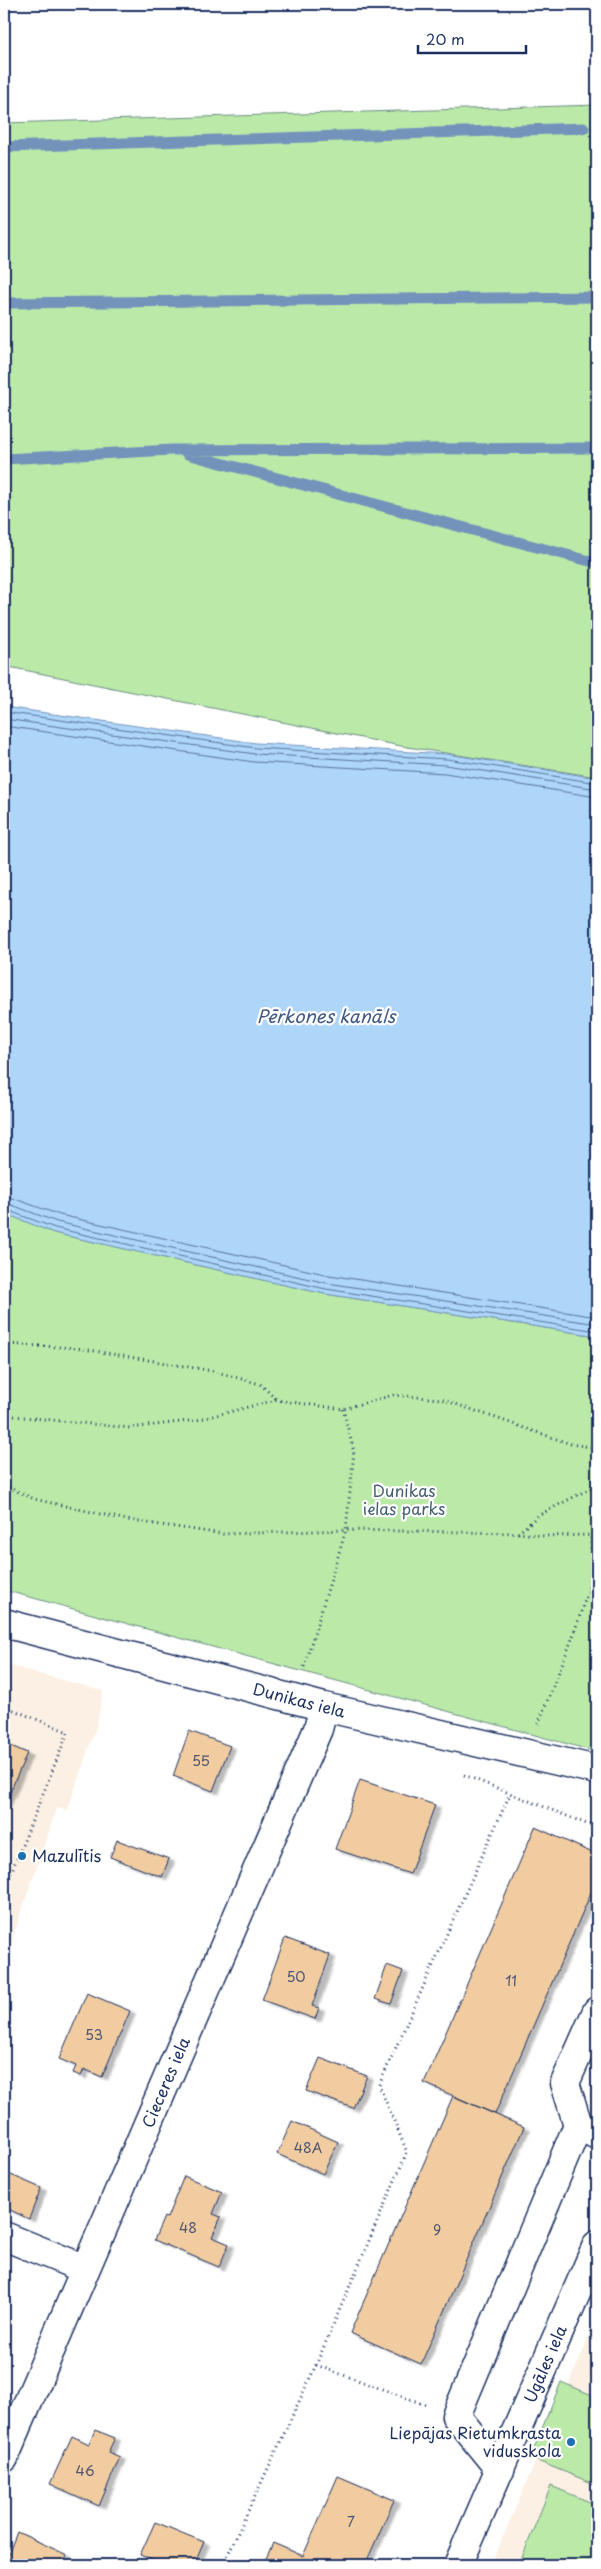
<svg xmlns="http://www.w3.org/2000/svg" width="601" height="2569" font-family="'Playpen Sans',sans-serif">
<style>
.built{fill:#fbf0e3}
.green{fill:#bbeaa8;stroke:#6b8c83}
.water{fill:#aed6f9;stroke:#7393bb}
.lines{fill:none;stroke-linecap:round;stroke-linejoin:round}
.shore{stroke:#56729c;stroke-width:1}
.stream{stroke:#7393bb;stroke-width:11}
.building{fill:#f1cca1;stroke:#1b2f5e;filter:url(#shadow)}
.minor-casing{stroke:#1b2f5e;stroke-width:31}
.path{stroke:#1b2f5e;stroke-width:3;stroke-dasharray:1 4;stroke-linecap:butt}
.minor{stroke:#fff;stroke-width:28}
.poi-dot{fill:#1f6fb2;stroke:#fff;stroke-width:2}
.labels{text-anchor:middle;stroke-width:4.5;stroke-linejoin:round;paint-order:stroke}
.number-label{font-size:14px;fill:#50566f}
.park-label{font-size:16px;fill:#435e70;stroke:#fff}
.street-label{font-size:16px;fill:#1b2f5e;stroke:#fff}
.poi-label{font-size:16px;fill:#1b2f5e;stroke:#fff;text-anchor:start}
.water-label{font-size:18px;font-style:italic;fill:#405985;stroke:#fff}
</style>
<defs>
<filter id="shadow"><feDropShadow dx="5.5" dy="3" stdDeviation="1" flood-color="#0004"/></filter>
</defs>
<rect width="100%" height="100%" fill="#fff"/>
<filter id="ink" filterUnits="userSpaceOnUse"><feTurbulence type="fractalNoise" baseFrequency=".02" numOctaves="2"/><feDisplacementMap in="SourceGraphic" scale="10" xChannelSelector="R" yChannelSelector="G"/><feConvolveMatrix kernelMatrix="1 2 1 2 8 2 1 2 1" color-interpolation-filters="sRGB"/></filter>
<g filter="url(#ink)">
<path class="built" d="M4,1664L103,1691L97,1724L67,1811L57,1808L4,1962Z
M597,2319V2565H491Z"/>
<path class="green" d="M597,105V777L401,746L4,666V123Z
M4,1213L54,1233L325,1294L597,1336V1752L4,1590Z
M561,2382L597,2397V2485L530,2458Z
M551,2486L597,2505V2565H519Z"/>
<path class="water" d="M4,707L256,743L447,754L597,778V1336L325,1294L54,1233L4,1213Z"/>
<g class="lines">
<path class="shore" d="M4,712L256,748L447,759L597,783
M4,719L255,754L446,765L597,789
M4,726L254,762L445,773L597,797
M4,1195L60,1215L329,1275L597,1317
M4,1202L57,1222L327,1283L597,1324
M4,1209L55,1228L326,1289L597,1331"/>
<path class="stream" d="M4,147L584,128
M4,303L597,297
M187,454L597,563
M4,459L171,450L597,448"/>
</g>
<path class="building" d="M189,1731L230,1746L213,1791L173,1776Z
M4,1743L27,1753L4,1806Z
M360,1780L435,1805L410,1874L335,1849Z
M535,1827L597,1855V1879L495,2114L424,2083Z
M117,1840L169,1859L162,1877L110,1857Z
M285,1938L330,1955L312,2006L319,2008L315,2019L262,2000Z
M387,1965L403,1971L391,2004L375,1999Z
M87,1993L130,2011L102,2077L84,2069L81,2076L73,2073L76,2066L59,2059Z
M320,2058L367,2076L353,2108L306,2091Z
M453,2096L524,2127L421,2364L350,2333Z
M292,2121L338,2142L323,2174L277,2154Z
M4,2172L41,2188L29,2219L4,2207Z
M184,2176L222,2192L213,2214L221,2217L212,2237L229,2244L219,2267L154,2240L164,2217L167,2218Z
M95,2430L115,2438L108,2452L120,2457L99,2506L50,2484L72,2436L89,2444Z
M338,2476L394,2500L365,2565H263L273,2543L303,2556Z
M155,2522L204,2542L194,2565H164L140,2555Z
M17,2532L67,2555L62,2565H4Z"/>
<g class="lines">
<g class="minor-casing">
<g id="minor">
<path id="s1" d="M4,1623L324,1707L597,1770"/>
<path d="M597,2011L565,2083L578,2125L597,2135"/>
<path d="M4,2236L85,2269"/>
<path id="s2" d="M4,2458L318,1729L324,1707"/>
<path d="M500,2470L456,2416L578,2125"/>
<path id="s3" d="M458,2565L597,2245"/>
</g>
</g>
<path class="path" d="M4,1344L77,1348L213,1371L260,1384L276,1399
M4,1415L130,1428L197,1420L276,1400L343,1409L393,1395L441,1399L571,1444L597,1448
M4,1485L34,1499L127,1520L223,1534L346,1530L518,1533L544,1536L597,1535
M518,1533L539,1515L597,1485
M304,1667L346,1530L354,1452L343,1409
M4,1706L68,1732L4,1890
M538,1724L572,1639L591,1582V1535
M464,1775L597,1828
M316,2365L426,2405
M223,2565L316,2365L407,2152L379,2085L510,1794"/>
<use href="#minor" class="minor"/>
</g>
</g>
<g class="poi-dot">
<circle cx="22" cy="1856" r="5"/>
<circle cx="571" cy="2442" r="5"/>
</g>
<g class="labels">
<g class="number-label">
<text x="201" y="1766">55</text>
<text x="296" y="1982">50</text>
<text x="511" y="1986">11</text>
<text x="94" y="2040">53</text>
<text x="308" y="2153">48A</text>
<text x="188" y="2233">48</text>
<text x="437" y="2235">9</text>
<text x="85" y="2476">46</text>
<text x="351" y="2527">7</text>
</g>
<g class="park-label">
<text x="404" y="1497">Dunikas<tspan x="404" dy="18">ielas parks</tspan></text>
</g>
<g class="street-label">
<text dy="6" stroke="none"><textPath href="#s1" startOffset="305">Dunikas iela</textPath></text>
<text dy="6" stroke="none"><textPath href="#s2" startOffset="409">Cieceres iela</textPath></text>
<text dy="6" stroke="none"><textPath href="#s3" startOffset="219">Ugāles iela</textPath></text>
</g>
<g class="poi-label">
<text x="32" y="1862">Mazulītis</text>
<text x="561" y="2439" text-anchor="end">Liepājas Rietumkrasta<tspan x="561" dy="18">vidusskola</tspan></text>
</g>
<g class="water-label">
<text x="326" y="1023">Pērkones kanāls</text>
</g>
</g>
<rect width="601" height="2569" fill="none" stroke="#fff" stroke-width="20"/>
<rect x="10" y="10" width="581" height="2549" fill="none" stroke="#1b2f5e" stroke-width="2" filter="url(#ink)"/>
<path d="M418 45v8h108v-8" fill="none" stroke="#1b2f5e" stroke-width="2.5"/>
<text x="426" y="45" font-size="15" fill="#1b2f5e" stroke="#ffffff" stroke-width="4" paint-order="stroke">20 m</text>
</svg>
